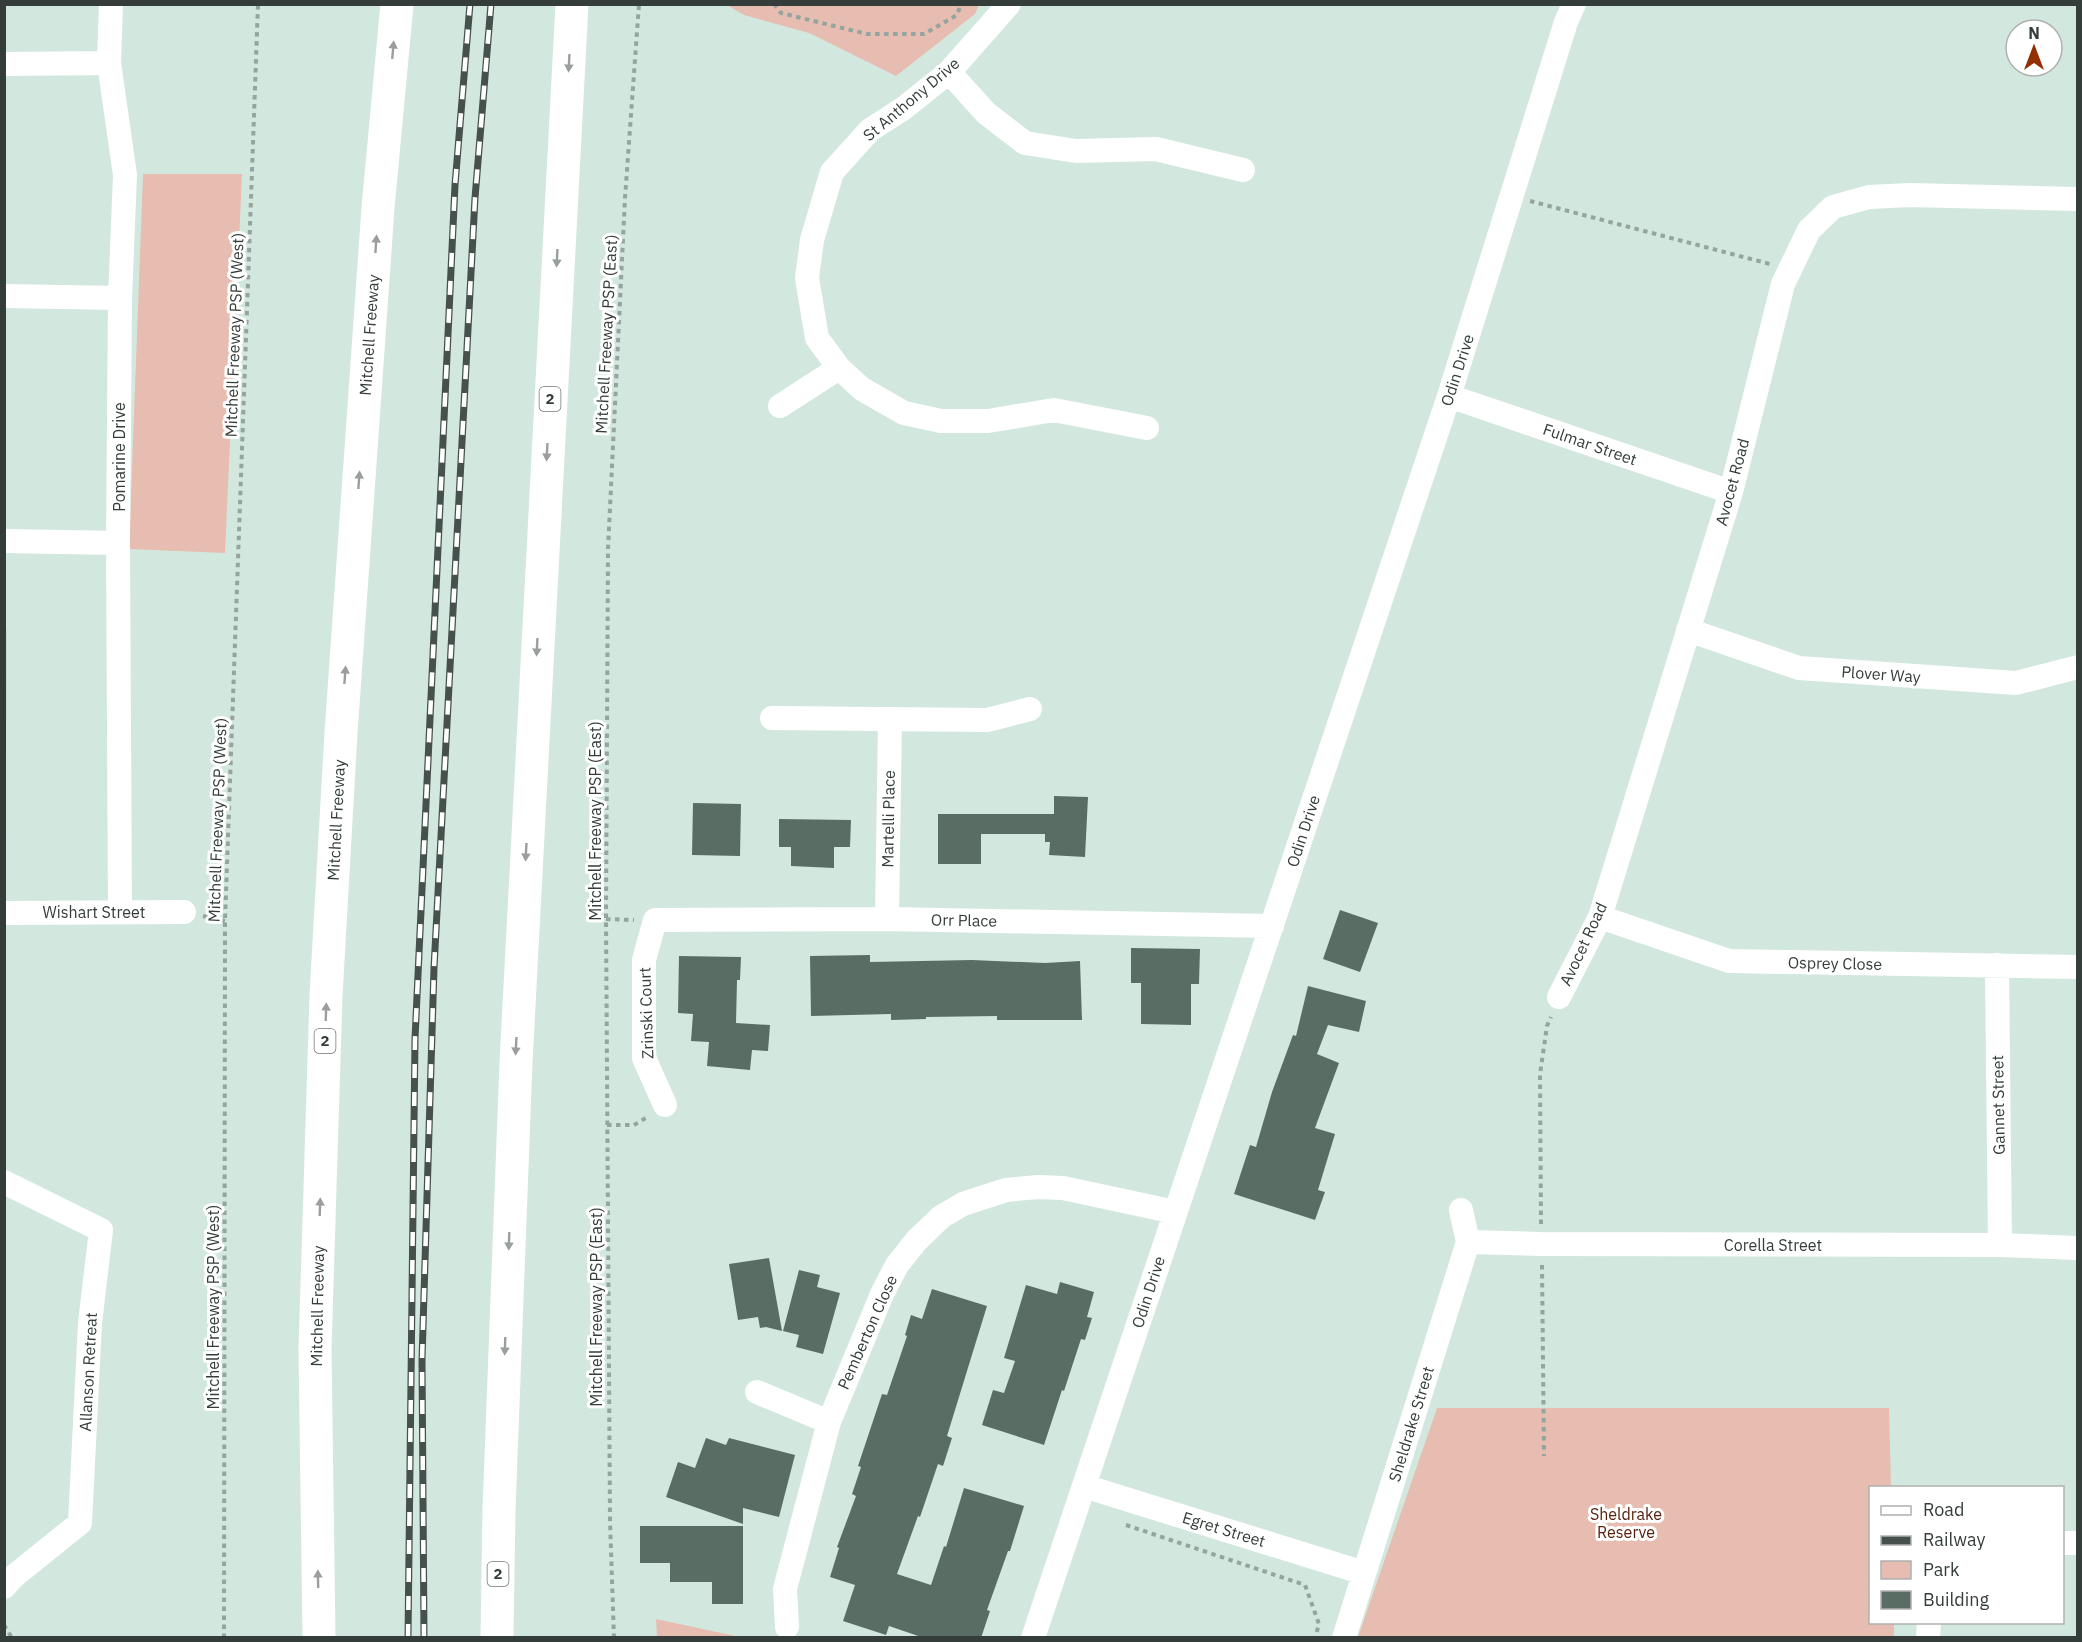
<svg xmlns="http://www.w3.org/2000/svg" width="2082" height="1642" font-family="'IBM Plex Sans',sans-serif">
<style>
.built{fill:#c0dfd3}
.green{fill:#e6bdb0}
.building{fill:#596d65}
.lines{fill:none;stroke-linecap:round;stroke-linejoin:round}
.path{stroke:#94a49e;stroke-width:4;stroke-dasharray:4.5 4.5;stroke-linecap:butt}
.street{stroke:#fff;stroke-width:24}
.highway{stroke:#fff;stroke-width:33}
.rail-casing{stroke:#46514d;stroke-width:7}
.rail{stroke:#fff;stroke-width:4.5;stroke-dasharray:14;stroke-linecap:butt}
.oneway{fill:#9a9e9c}
.labels{text-anchor:middle;stroke-width:6;stroke-linejoin:round;paint-order:stroke}
.shield{fill:#fff;stroke:#717775;stroke-width:1.5}
.shield-label{font-size:15px;font-weight:bold;fill:#343d3a}
.street-label{font-size:16px;fill:#343d3a;stroke:#fff}
.park-label{font-size:16px;fill:#58210d;stroke:#fff}
</style>
<rect width="100%" height="100%" fill="#d2e8df"/>
<path class="built" d="M5,630H7L6,892L4,891Z"/>
<path class="green" d="M727,5H979L975,14L896,76L809,33L744,15Z
M143,174H242L225,553L129,549Z
M1437,1408H1889L1891,1487L1870,1488V1622L1894,1623V1637H1358Z
M656,1619L740,1637H657Z"/>
<path class="building" d="M1054,796L1088,797L1085,857L1049,855L1050,842H1045V834H981V864H938V814H1054Z
M693,803L741,804L740,856L692,855Z
M779,819L851,820L850,847H834V868L791,866V847H779Z
M1340,910L1378,923L1360,972L1323,959Z
M1131,948L1200,949L1199,984H1191V1025L1141,1024V983H1131Z
M870,955V962L972,960L1045,963L1080,961L1082,1020H997V1016L926,1017V1019L891,1020V1014L811,1016L810,956Z
M679,956L741,957L740,980H737L736,1023L770,1025L768,1051L752,1050L750,1070L707,1066L709,1042L691,1041L693,1014L678,1013Z
M1308,986L1366,1001L1359,1032L1328,1025L1317,1054L1339,1063L1315,1128L1335,1134L1318,1190L1325,1192L1315,1220L1234,1194L1250,1145L1256,1147L1272,1092L1293,1035L1296,1036Z
M769,1258L782,1331L766,1327L760,1328L758,1317L738,1320L729,1264Z
M799,1270L820,1275L817,1287L840,1293L823,1354L796,1347L799,1335L783,1331Z
M1060,1282L1094,1292L1087,1317L1092,1318L1085,1340L1081,1339L1064,1391L1062,1390L1044,1445L982,1425L993,1390L1004,1393L1015,1361L1004,1358L1026,1285L1057,1294Z
M932,1289L987,1306L947,1436L952,1438L943,1466L938,1464L920,1517L918,1516L897,1574L931,1585L944,1546L946,1547L964,1488L1024,1506L1010,1551H1008L987,1610L990,1611L981,1638H924L889,1626L886,1635L843,1621L855,1585L830,1577L839,1548L837,1547L856,1496L852,1494L861,1467L858,1466L882,1394L887,1395L907,1336L905,1335L911,1315L922,1319Z
M706,1438L726,1445L729,1438L795,1455L779,1517L743,1508V1524L666,1497L678,1462L695,1468Z
M640,1526H743V1604H712V1582H670V1563H640Z"/>
<g class="lines">
<path class="path" d="M774,4L781,13L867,34H924L957,15L961,4
M1530,201L1770,264
M203,916L225,921
M606,919L634,920
M607,1125H634L649,1116
M1541,1224L1540,1074L1547,1026L1551,1017
M1542,1265L1544,1456
M1126,1525L1305,1585L1319,1624L1315,1638
M4,1625L12,1638
M224,1638L225,921L258,4
M614,1638L610,1521L606,919L608,549L625,198L639,4"/>
<path class="street" d="M111,4L109,63L125,175L120,298L118,543L120,911
M1009,4L949,72L904,108L870,130L832,172L812,240L807,278L817,338L839,368L862,389L904,413L941,421H988L1054,410L1147,428
M4,64L109,63
M949,72L986,113L1025,143L1076,151L1156,149L1243,170
M4,296L120,298
M1449,396L1731,492
M780,406L839,368
M4,541L118,543
M1688,630L1799,668L2016,683L2078,667
M772,718L987,720L1030,709
M4,913L184,912
M1600,917L1729,961L2078,967
M887,919L890,719
M1997,965L2000,1245
M1559,997L1600,917L1731,492L1783,284L1809,230L1833,207L1869,197L1910,195L2078,199
M665,1105L644,1058V960L655,920L887,919L1272,926
M4,1182L101,1230L90,1323L80,1523L13,1577L4,1587
M1468,1242L1541,1244L2000,1245L2078,1248
M757,1392L829,1422
M1084,1486L1364,1573
M2062,1543H2078
M787,1627L785,1589L829,1422L882,1294L897,1265L917,1240L941,1217L963,1204L1006,1190L1038,1187L1063,1188L1175,1212
M1033,1638L1449,396L1566,22L1574,4
M1344,1638L1468,1242L1461,1210
M1928,1638L1929,1622"/>
<path class="highway" d="M319,1638L315,1349L326,995L341,733L378,208L397,4
M497,1638L499,1510L516,1062L572,4"/>
<g class="rail-casing">
<path id="rail" d="M408,1638L415,1039L455,185L470,4
M424,1638L422,1360L434,968L475,198L491,4"/>
</g>
<use href="#rail" class="rail"/>
</g>
<defs><path id="oneway-solid" d="M-6-.8H1V-3.2L6.5 0L1 3.2V.8H-6Z" transform="scale(1.5)"/></defs>
<g class="oneway">
<use href="#oneway-solid" transform="translate(393 50) rotate(-85)"/>
<use href="#oneway-solid" transform="translate(569 63) rotate(93)"/>
<use href="#oneway-solid" transform="translate(376 244) rotate(-86)"/>
<use href="#oneway-solid" transform="translate(557 258) rotate(93)"/>
<use href="#oneway-solid" transform="translate(547 452) rotate(93)"/>
<use href="#oneway-solid" transform="translate(359 480) rotate(-86)"/>
<use href="#oneway-solid" transform="translate(537 647) rotate(93)"/>
<use href="#oneway-solid" transform="translate(345 675) rotate(-86)"/>
<use href="#oneway-solid" transform="translate(526 852) rotate(93)"/>
<use href="#oneway-solid" transform="translate(326 1012) rotate(-88)"/>
<use href="#oneway-solid" transform="translate(516 1046) rotate(93)"/>
<use href="#oneway-solid" transform="translate(320 1207) rotate(-88)"/>
<use href="#oneway-solid" transform="translate(509 1241) rotate(92)"/>
<use href="#oneway-solid" transform="translate(505 1346) rotate(92)"/>
<use href="#oneway-solid" transform="translate(318 1579) rotate(-91)"/>
</g>
<g class="labels">
<g class="shield">
<rect x="539.5" y="387" width="21" height="24" rx="4.5"/>
<rect x="314.5" y="1029" width="21" height="24" rx="4.5"/>
<rect x="487.5" y="1562" width="21" height="24" rx="4.5"/>
</g>
<g class="shield-label">
<text x="550" y="404">2</text>
<text x="325" y="1046">2</text>
<text x="498" y="1579">2</text>
</g>
<g class="street-label">
<text transform="translate(911 99) rotate(-40)" y="6">St Anthony Drive</text>
<text transform="translate(606 334) rotate(-87)" y="6">Mitchell Freeway PSP (East)</text>
<text transform="translate(234 335) rotate(-88)" y="6">Mitchell Freeway PSP (West)</text>
<text transform="translate(369 335) rotate(-86)" y="6">Mitchell Freeway</text>
<text transform="translate(1457 370) rotate(-72)" y="6">Odin Drive</text>
<text transform="translate(1590 444) rotate(19)" y="6">Fulmar Street</text>
<text transform="translate(119 457) rotate(-90)" y="6">Pomarine Drive</text>
<text transform="translate(1732 482) rotate(-75)" y="6">Avocet Road</text>
<text transform="translate(1881 674) rotate(4)" y="6">Plover Way</text>
<text transform="translate(888 819) rotate(-89)" y="6">Martelli Place</text>
<text transform="translate(217 820) rotate(-88)" y="6">Mitchell Freeway PSP (West)</text>
<text transform="translate(336 820) rotate(-87)" y="6">Mitchell Freeway</text>
<text transform="translate(595 821) rotate(-90)" y="6">Mitchell Freeway PSP (East)</text>
<text transform="translate(1303 831) rotate(-72)" y="6">Odin Drive</text>
<text x="94" y="918">Wishart Street</text>
<text transform="translate(964 920) rotate(1)" y="6">Orr Place</text>
<text transform="translate(1583 944) rotate(-65)" y="6">Avocet Road</text>
<text transform="translate(1835 963) rotate(1)" y="6">Osprey Close</text>
<text transform="translate(646 1013) rotate(-92)" y="6">Zrinski Court</text>
<text transform="translate(1998 1105) rotate(-91)" y="6">Gannet Street</text>
<text x="1773" y="1251">Corella Street</text>
<text transform="translate(1148 1292) rotate(-72)" y="6">Odin Drive</text>
<text transform="translate(317 1306) rotate(-89)" y="6">Mitchell Freeway</text>
<text transform="translate(213 1307) rotate(-90)" y="6">Mitchell Freeway PSP (West)</text>
<text transform="translate(596 1307) rotate(-90)" y="6">Mitchell Freeway PSP (East)</text>
<text transform="translate(867 1332) rotate(-66)" y="6">Pemberton Close</text>
<text transform="translate(88 1372) rotate(-87)" y="6">Allanson Retreat</text>
<text transform="translate(1411 1424) rotate(-73)" y="6">Sheldrake Street</text>
<text transform="translate(1224 1529) rotate(17)" y="6">Egret Street</text>
</g>
<g class="park-label">
<text x="1626" y="1520">Sheldrake<tspan x="1626" dy="18">Reserve</tspan></text>
</g>
</g>
<rect width="2082" height="1642" fill="none" stroke="#343d3a" stroke-width="12"/>
<rect x="1869" y="1486" width="195" height="138" fill="#ffffff" stroke="#aeb1b0" stroke-width="1.5"/>
<rect x="1881" y="1506" width="30" height="9" fill="#ffffff" stroke="#aeb1b0" stroke-width="1.5"/>
<text x="1923" y="1516" font-size="18" fill="#343d3a">Road</text>
<rect x="1881" y="1536" width="30" height="9" fill="#46514d" stroke="#aeb1b0" stroke-width="1.5"/>
<text x="1923" y="1546" font-size="18" fill="#343d3a">Railway</text>
<rect x="1881" y="1561" width="30" height="18" fill="#e6bdb0" stroke="#aeb1b0" stroke-width="1.5"/>
<text x="1923" y="1576" font-size="18" fill="#343d3a">Park</text>
<rect x="1881" y="1591" width="30" height="18" fill="#596d65" stroke="#aeb1b0" stroke-width="1.5"/>
<text x="1923" y="1606" font-size="18" fill="#343d3a">Building</text>
<g transform="translate(2034 48)"><circle r="28" fill="#ffffff" stroke="#aeb1b0" stroke-width="1.5"/>
<path d="M0-4.5L10 22L0 15L-10 22Z" fill="#942f01"/>
<text y="-9" font-size="16" font-weight="bold" text-anchor="middle" fill="#343d3a">N</text>
</g>
</svg>
